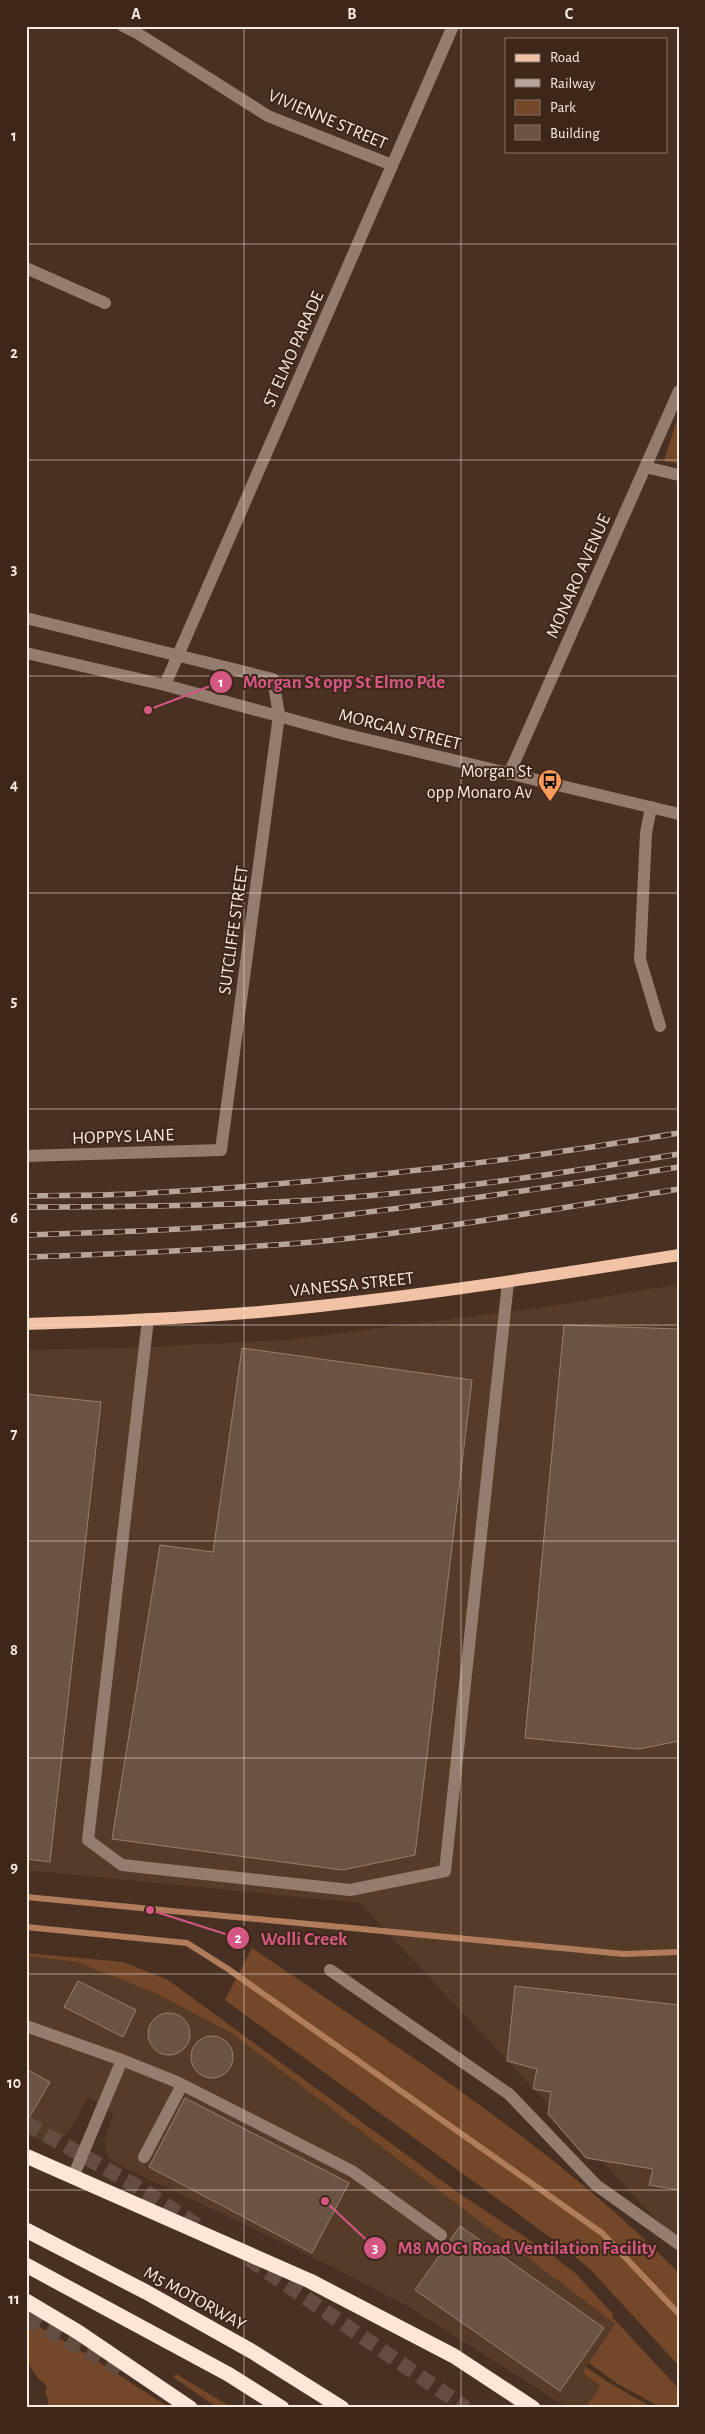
<svg xmlns="http://www.w3.org/2000/svg" width="705" height="2434" font-family="'Alegreya Sans',sans-serif">
<style>
.built{fill:#563b29}
.green{fill:#744729}
.lines{fill:none;stroke-linecap:round;stroke-linejoin:round}
.stream{stroke:#b07c5b;stroke-width:6}
.building{fill:#6b5344;stroke:#987e6e}
.highway-tunnel{stroke:#634d40;stroke-width:15;stroke-dasharray:15 8;stroke-linecap:butt}
.minor{stroke:#947d6e;stroke-width:12}
.major{stroke:#f1c2a4;stroke-width:12}
.highway{stroke:#fde5d7;stroke-width:15}
.rail-casing{stroke:#b6a499;stroke-width:5.5}
.rail{stroke:#3d2719;stroke-width:4;stroke-dasharray:11;stroke-linecap:butt}
.grid{fill:none;stroke:#f9eae1;stroke-width:1;stroke-opacity:0.55}
.labels{text-anchor:middle;stroke-width:4;stroke-linejoin:round;paint-order:stroke}
.street-label{font-size:18px;fill:#f9eae1;stroke:#3d2719}
.poi-label{font-size:18px;fill:#f9eae1;stroke:#3d2719;text-anchor:end}
.leader{fill:none;stroke:#d25783;stroke-width:2}
.callout-dot{fill:#d25783;stroke:#3d2719;stroke-width:2}
.mark-label{font-size:15px;text-anchor:middle;font-weight:bold;fill:#fff}
.callout-label{font-size:19px;text-anchor:middle;font-weight:bold;fill:#d25783;stroke:#3d2719;stroke-width:4;stroke-linejoin:round;paint-order:stroke}
.neatline{fill:none;stroke:#f9eae1;stroke-width:2}
.grid-label{font-size:16px;text-anchor:middle;font-weight:bold;fill:#f9eae1}
</style>
<rect width="100%" height="100%" fill="#483123"/>
<path class="built" d="M679,1284V2244L360,1903L26,1870V1350L124,1348L286,1340L546,1307Z
M26,1956L77,1962L157,1994L233,2034L615,2324L583,2373L600,2386L585,2408H568L409,2307L335,2268L117,2164L109,2158L104,2142L113,2113L88,2097L71,2129L60,2140L44,2141L26,2135Z"/>
<path class="green" d="M679,413V464L664,461Z
M252,1948C399,2049 553,2145 679,2273V2366L590,2269L562,2246L225,2000Z
M26,1953L123,1962L168,1980L460,2194L552,2255L575,2273L613,2314L612,2317L679,2389V2408H662L618,2384L589,2363L615,2324L233,2034L157,1994L77,1962L26,1956Z
M26,2319L88,2355L170,2408H47L48,2399L45,2392L47,2386C22,2367 26,2347 26,2319Z
M586,2367L608,2382L653,2408H585L600,2386L583,2373Z
M176,2374L233,2408H218L173,2377Z"/>
<g class="lines">
<path class="stream" d="M26,1897L624,1954L679,1952
M26,1927L187,1943L228,1969L602,2233L679,2314"/>
</g>
<path class="building" d="M564,1325L679,1329V1741L639,1749L525,1738Z
M242,1348L472,1380L415,1855L342,1870L112,1839L160,1545L213,1552Z
M26,1394L101,1402L50,1862L26,1859Z
M78,1981L136,2010L123,2037L64,2007Z
M515,1986L679,2005V2190L649,2185L653,2169L586,2158L548,2114L551,2092L533,2089L537,2069L507,2061Z
M148 2034a21 21 0 1 1 42 0a21 21 0 1 1-42 0Z
M191 2057a21 21 0 1 1 42 0a21 21 0 1 1-42 0Z
M26,2069L50,2082L26,2123Z
M185,2098L349,2183L312,2253L149,2167Z
M460,2226L604,2328L560,2391L415,2290Z"/>
<g class="lines">
<path class="highway-tunnel" d="M26,2123L136,2186L203,2229
M249,2259L466,2408
M26,2319L128,2373"/>
<path class="minor" d="M123,26L137,33L268,116L392,165
M26,268L105,303
M645,467L679,475
M26,618L273,679L279,715L221,1150L26,1156
M26,653L165,685L344,734L679,814
M165,685L453,26
M509,774L679,391
M651,807L646,833L640,959L660,1026
M148,1319L88,1840L122,1865L350,1890L445,1871L508,1282
M330,1970L509,2094L596,2185L679,2244
M26,2026L122,2060L73,2177
M122,2060L177,2082L352,2171L441,2235
M144,2157L182,2085"/>
<path class="major" d="M26,1324C124,1321 223,1317 320,1306C440,1293 559,1274 679,1255"/>
<path class="highway" d="M26,2156L310,2281L454,2356L533,2408
M26,2230L146,2292L253,2352L342,2408
M26,2265L228,2374L282,2408
M26,2301L78,2332L190,2408"/>
<g class="rail-casing">
<path id="rail" d="M26,1196C67,1195 107,1196 148,1193C326,1183 503,1163 679,1133
M26,1207C116,1207 206,1206 295,1201C424,1194 552,1175 679,1154
M26,1235C118,1232 210,1229 301,1220C428,1206 553,1187 679,1167
M26,1257C118,1254 210,1250 301,1243C428,1232 554,1209 679,1189"/>
</g>
<use href="#rail" class="rail"/>
</g>
<path class="grid" d="M244,26V2408M461,26V2408M26,244H679M26,460H679M26,676H679M26,893H679M26,1109H679M26,1325H679M26,1541H679M26,1758H679M26,1974H679M26,2190H679"/>
<defs>
<g id="bus-pin" transform="scale(1.25)"><path d="M0 17L-7.5 6A9.5 9.5 0 1 1 7.5 6Z" fill="#fe9b58" stroke="#3d2719"/><path d="M-5-6H5V4H4V6H2V4H-2V6H-4V4H-5ZM-3.5-4V0h7V-4ZM-3.5 1.2v1.5H-2V1.2ZM2 1.2v1.5H3.5V1.2Z" fill="#111"/></g>
</defs>
<g fill-rule="evenodd">
<use href="#bus-pin" x="550" y="781"/>
</g>
<g class="labels">
<g class="street-label">
<text transform="translate(328 119) rotate(23)" y="6">VIVIENNE STREET</text>
<text transform="translate(293 349) rotate(-66)" y="6">ST ELMO PARADE</text>
<text transform="translate(578 576) rotate(-66)" y="6">MONARO AVENUE</text>
<text transform="translate(400 729) rotate(14)" y="6">MORGAN STREET</text>
<text transform="translate(233 930) rotate(-82)" y="6">SUTCLIFFE STREET</text>
<text transform="translate(123 1136) rotate(-2)" y="6">HOPPYS LANE</text>
<text transform="translate(352 1284) rotate(-6)" y="6">VANESSA STREET</text>
<text transform="translate(195 2298) rotate(29)" y="6">M5 MOTORWAY</text>
</g>
<g class="poi-label">
<text x="532" y="777">Morgan St<tspan x="532" dy="21">opp Monaro Av</tspan></text>
</g>
</g>
<path class="leader" d="M148 710L221 682M150 1910L238 1938M325 2201L375 2248"/>
<g class="callout-dot">
<circle cx="148" cy="710" r="5"/>
<circle cx="150" cy="1910" r="5"/>
<circle cx="325" cy="2201" r="5"/>
<circle cx="221" cy="682" r="12"/>
<circle cx="238" cy="1938" r="12"/>
<circle cx="375" cy="2248" r="12"/>
</g>
<g class="mark-label">
<text x="221" y="687">1</text>
<text x="238" y="1943">2</text>
<text x="375" y="2253">3</text>
</g>
<g class="callout-label">
<text x="344" y="688">Morgan St opp St Elmo Pde</text>
<text x="304" y="1945">Wolli Creek</text>
<text x="527" y="2254">M8 MOC1 Road Ventilation Facility</text>
</g>
<rect width="705" height="2434" fill="none" stroke="#3d2719" stroke-width="55"/>
<rect x="505" y="38" width="162" height="115" fill="#3d2719" stroke="#887569"/>
<rect x="515" y="54" width="25" height="8" fill="#f1c2a4" stroke="#887569"/>
<text x="550" y="62" font-size="15" fill="#f9eae1">Road</text>
<rect x="515" y="79" width="25" height="8" fill="#b6a499" stroke="#887569"/>
<text x="550" y="88" font-size="15" fill="#f9eae1">Railway</text>
<rect x="515" y="100" width="25" height="15" fill="#744729" stroke="#887569"/>
<text x="550" y="112" font-size="15" fill="#f9eae1">Park</text>
<rect x="515" y="125" width="25" height="15" fill="#6b5344" stroke="#887569"/>
<text x="550" y="138" font-size="15" fill="#f9eae1">Building</text>
<rect x="28" y="28" width="650" height="2378" class="neatline"/>
<g class="grid-label">
<text x="136" y="19">A</text>
<text x="352" y="19">B</text>
<text x="569" y="19">C</text>
<text x="14" y="141">1</text>
<text x="14" y="358">2</text>
<text x="14" y="574">3</text>
<text x="14" y="790">4</text>
<text x="14" y="1006">5</text>
<text x="14" y="1223">6</text>
<text x="14" y="1439">7</text>
<text x="14" y="1655">8</text>
<text x="14" y="1872">9</text>
<text x="14" y="2088">10</text>
<text x="14" y="2304">11</text>
</g>
</svg>
